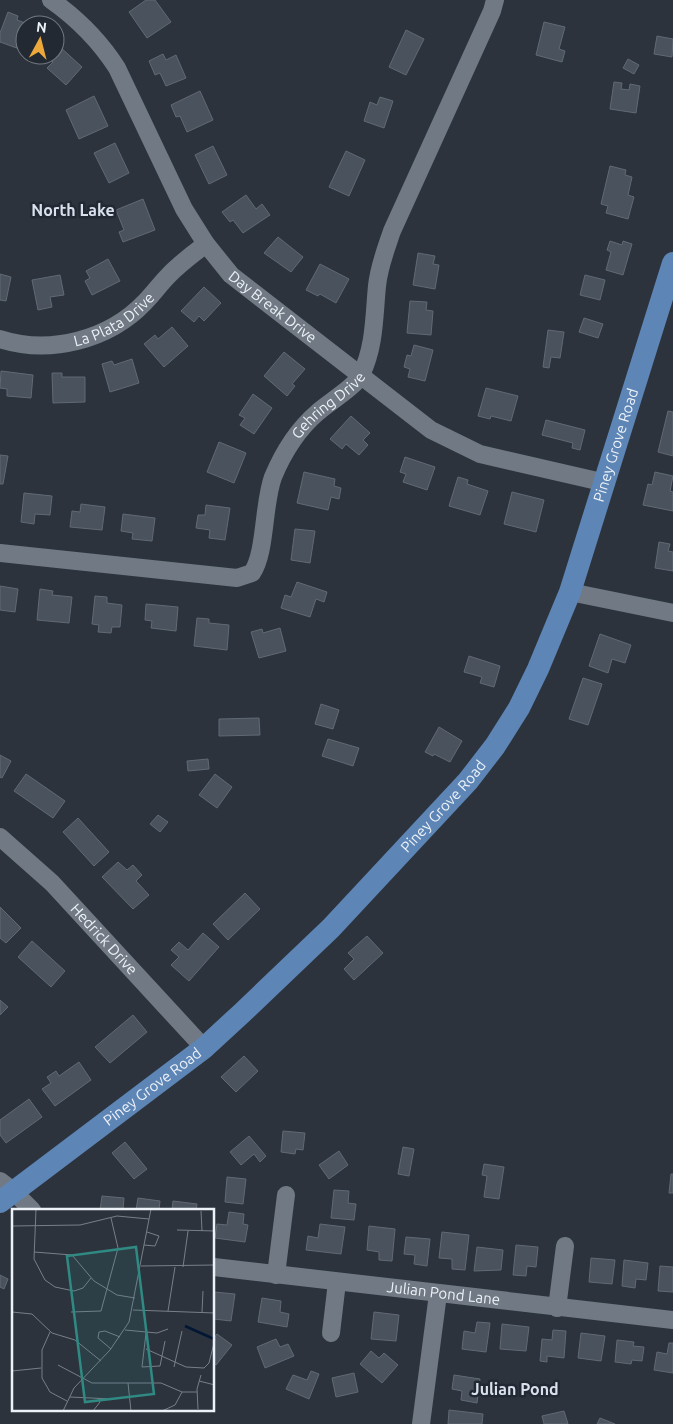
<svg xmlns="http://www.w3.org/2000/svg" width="673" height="1424" font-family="Ubuntu,sans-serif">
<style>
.building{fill:#4a535d;stroke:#616974}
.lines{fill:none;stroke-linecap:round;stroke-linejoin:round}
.minor{stroke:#717a84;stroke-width:18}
.major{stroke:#5d85b5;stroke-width:22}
.labels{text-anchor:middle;stroke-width:5;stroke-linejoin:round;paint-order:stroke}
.street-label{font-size:15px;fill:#edf2f8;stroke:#222932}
.neighbourhood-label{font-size:16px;font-weight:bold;fill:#d8e1ed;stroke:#222932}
.inset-river{fill:none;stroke:#011733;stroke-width:2.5}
.inset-road{fill:none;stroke:#797f88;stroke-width:1}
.view{fill:#308983;fill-opacity:0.15;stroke:#308983;stroke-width:2.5}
.inset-edge{fill:none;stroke:#edf2f8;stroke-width:2.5}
</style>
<rect width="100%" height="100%" fill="#2c333d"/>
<path class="building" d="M146,0H155L171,22L147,38L129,12Z
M8,12L18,16L17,20L31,25H25V51L0,42V33Z
M544,22L565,27L559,49L565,51L562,62L536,55Z
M406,30L424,39L406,75L389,67Z
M657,36L673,39L672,57L654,54Z
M59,46L82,67L66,85L47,68L53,62L48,57L55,55V50Z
M163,54L166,60L176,55L186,78L166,86L160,73L155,75L149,61Z
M628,59L639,65L634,74L623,68Z
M614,82L622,83L621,89L629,90L630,84L640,86L636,113L610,109Z
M200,91L213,120L187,132L180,116L176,117L171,105Z
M94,96L108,126L79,139L66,110Z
M380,97L393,101L384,128L364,121L370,102L377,105Z
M115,143L129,173L109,183L94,153Z
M213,146L227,175L209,184L195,155Z
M346,151L365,160L349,196L329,187Z
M610,166L626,170L625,175L632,177L628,195L634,197L628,219L606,213L608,206L601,204Z
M246,195L256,209L262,204L270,215L243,233L233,220L230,222L222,212Z
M143,199L155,230L123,242L119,232L124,230L116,210Z
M278,237L303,257L291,272L264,253Z
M610,241L622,245L623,241L632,244L623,275L606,270L611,252L607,250Z
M418,253L435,256L433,264L439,265L435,289L413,285Z
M108,259L120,281L92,295L85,281L90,278L86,271Z
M320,264L349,279L336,303L320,294L318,296L306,290Z
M0,274L11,277L6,301L0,300Z
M60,275L64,295L50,297L52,307L38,310L32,280Z
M585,275L605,280L600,300L580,295Z
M204,287L221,303L204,321L199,316L194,322L181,311Z
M410,301L427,302L426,310L433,311L431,335L407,333Z
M584,318L603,324L598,338L579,332Z
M172,327L188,346L164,367L144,344L155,335L158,339Z
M548,330L564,332L560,358L551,357L549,368L543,367Z
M414,345L433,350L425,381L408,377L410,369L404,367L407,355L411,356Z
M284,352L305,369L292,384L295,386L287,396L264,376Z
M132,359L139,383L110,392L102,364L112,361L114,365Z
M1,371L33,375L31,398L7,396V389L0,388Z
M52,373H62V377H85V402L53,403Z
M486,388L518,396L511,421L491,416L490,419L478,416Z
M253,394L272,408L254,434L240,425L245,418L239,415Z
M668,411L673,412V456L658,452Z
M351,416L370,433L363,440L368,445L359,455L346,444L342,449L330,439Z
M546,420L585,430L580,450L572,448L573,443L542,435Z
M219,442L246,453L234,483L207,472Z
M0,455L8,456L3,484H0Z
M405,457L435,467L427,490L403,482L406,474L400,472Z
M304,472L335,479L334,486L341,488L339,499L331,497L328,510L297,503Z
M655,472L673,476L670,491L673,492V511L643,505L648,484L652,485Z
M458,477L468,480L467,484L488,491L480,515L449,506Z
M512,492L544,500L536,532L504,524Z
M24,493L52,496L50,515L35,514L34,524L21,522Z
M81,504L105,507L102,530L70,527L72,511L80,512Z
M206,505L230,508L225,540L209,538L210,530L196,528L198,515H205Z
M123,514L155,518L152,541L132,539L133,533L121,531Z
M295,529L315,531L310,563L291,560Z
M659,542L670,544L668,551L673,552V571L655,568Z
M297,582L327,592L324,602L316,599L310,617L281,608L285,595L291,597Z
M0,586L18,589L15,612L0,610Z
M40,589L53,591L52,595L72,597L69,623L37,620Z
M95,596L107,597V603L122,605L120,627H112L111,633L98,632L99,625L92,624Z
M146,604L178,607L176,631L151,628L152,621L145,620Z
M197,618L209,619V623L229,625L227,650L194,646Z
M280,628L286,651L259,658L251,632L262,629L263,633Z
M600,634L631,645L625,663L612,659L608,673L589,666Z
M469,656L500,666L494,687L480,683L482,677L464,672Z
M583,678L602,684L588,725L569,719Z
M321,704L339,710L333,729L315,724Z
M259,718L260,735L219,736V719Z
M439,727L462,741L450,762L434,754L433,756L425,752Z
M328,739L359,748L353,766L322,756Z
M0,755L11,761L2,778L0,777Z
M208,759L209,769L188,771L187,761Z
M26,774L65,801L53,818L14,791Z
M215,774L232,787L217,808L199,795Z
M158,815L168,822L160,832L150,824Z
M78,818L109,852L94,866L63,832Z
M118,862L127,870L133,865L142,875L136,881L149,895L133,909L102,877Z
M245,893L260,909L228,940L213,924Z
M0,907L21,928L6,943L0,938Z
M203,933L219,947L189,981L171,965L179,957L171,950L179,942L188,950Z
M367,936L383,953L354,980L344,969L354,959L348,953Z
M32,941L65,971L51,987L18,957Z
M0,1000L8,1007L0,1015Z
M133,1015L147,1032L110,1063L95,1047Z
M244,1056L258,1071L236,1092L221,1077Z
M79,1062L91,1080L55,1106L42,1089L51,1083L47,1077L56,1071L59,1076Z
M29,1099L42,1117L6,1143L0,1135V1120Z
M283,1131L305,1133L303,1150L296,1149L295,1154L281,1152Z
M249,1136L266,1156L260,1162L254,1154L241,1165L230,1152Z
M125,1142L147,1169L134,1179L112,1153Z
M403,1147L414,1149L409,1176L398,1174Z
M339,1151L348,1165L329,1179L319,1165Z
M484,1164L504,1167L499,1199L484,1197L487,1176L482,1175Z
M671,1174H673V1193H669Z
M227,1177L246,1179L243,1204L225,1202Z
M334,1190L349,1191L348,1203L356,1204L354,1220L331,1218Z
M102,1196L124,1198L123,1210H100Z
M138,1198L160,1201L159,1210H136Z
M173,1201L197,1204L196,1210H172Z
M229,1212L244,1214L243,1224L248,1225L245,1242L215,1238L217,1224L227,1225Z
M320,1224L345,1227L341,1254L306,1250L308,1236L318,1238Z
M369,1226L395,1229L392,1261L379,1260V1252L367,1250Z
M442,1232L469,1235L465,1270L452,1269V1259L439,1258Z
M406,1237L430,1239L427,1266L414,1264L415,1255L404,1254Z
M516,1245L538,1247L536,1267L527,1266L526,1276L513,1275Z
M477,1247L503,1250L501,1270L474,1271Z
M591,1258L615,1260L612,1284L589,1282Z
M624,1260L648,1263L646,1280L636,1279L635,1288L622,1286Z
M660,1266L673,1267V1292L658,1291Z
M0,1275L8,1279L4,1289L0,1287Z
M214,1292L235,1294L231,1321L214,1319Z
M262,1298L281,1301L280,1312L289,1314L287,1327L258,1322Z
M374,1312L399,1315L396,1341L371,1339Z
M477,1322L490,1323L486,1352L462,1349L464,1331L475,1333Z
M502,1324L529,1327L526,1351L500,1349Z
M553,1330L566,1331L564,1358L547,1356V1362L540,1361L542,1339L552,1340Z
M581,1333L605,1336L601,1361L578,1358Z
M217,1334L232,1345L216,1365L214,1363V1338Z
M276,1339L280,1347L288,1344L294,1356L265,1368L257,1347Z
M617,1340L634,1342L633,1346L644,1347L642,1361L632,1360L631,1364L615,1362Z
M669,1343H673V1373L654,1370L657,1352L667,1354Z
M371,1351L379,1358L384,1353L398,1365L382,1383L360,1364Z
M311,1371L319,1374L309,1399L286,1389L293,1375L307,1380Z
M354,1373L358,1392L336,1397L332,1378Z
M454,1375L480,1379L477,1403L461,1400L462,1391L452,1389Z
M449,1410L483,1414L482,1424H448Z
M564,1411L568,1424H544L542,1416Z
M600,1418L615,1424H597Z"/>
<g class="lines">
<g class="minor">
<path id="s1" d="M51,0C78,19 99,40 117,68L184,209L206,244L231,275L431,430L480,454L606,483"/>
<path id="s2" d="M0,339C50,355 109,340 145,302C153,294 160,284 168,276C179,264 193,254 206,244"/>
<path id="s3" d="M0,553L237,578L252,573C266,553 263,504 273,477C283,453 298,429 318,412C328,403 356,386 361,375C375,346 374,316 377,286C379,266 386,249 392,231L492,11L495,0"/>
<path d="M570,592L673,613"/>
<path id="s4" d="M0,837L52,883L204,1048"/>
<path d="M0,1181L13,1191L32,1210"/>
<path id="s5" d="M214,1267L673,1320"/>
<path d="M276,1275L286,1195"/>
<path d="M557,1308L565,1246"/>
<path d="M331,1333L337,1282"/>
<path d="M421,1424L438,1294"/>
</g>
<path class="major" id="s6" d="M0,1202L204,1048L242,1013L331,928L468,781L495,746L519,708L538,669L570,592L673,263"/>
</g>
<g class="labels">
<g class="street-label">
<text dy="5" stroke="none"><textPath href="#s1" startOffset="385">Day Break Drive</textPath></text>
<text dy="5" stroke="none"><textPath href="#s2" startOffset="121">La Plata Drive</textPath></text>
<text dy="5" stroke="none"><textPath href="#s3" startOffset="445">Gehring Drive</textPath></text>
<text dy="5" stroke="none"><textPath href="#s6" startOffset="1001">Piney Grove Road</textPath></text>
<text dy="5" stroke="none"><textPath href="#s6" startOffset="596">Piney Grove Road</textPath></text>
<text dy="5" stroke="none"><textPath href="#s4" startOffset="146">Hedrick Drive</textPath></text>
<text dy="5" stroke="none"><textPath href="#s6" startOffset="191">Piney Grove Road</textPath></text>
<text dy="5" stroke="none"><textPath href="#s5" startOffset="231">Julian Pond Lane</textPath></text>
</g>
<g class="neighbourhood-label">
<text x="73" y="216">North Lake</text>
<text x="515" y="1395">Julian Pond</text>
</g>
</g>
<g transform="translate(12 1209)">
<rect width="202" height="202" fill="#2c333d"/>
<path class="inset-river" d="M173,117L202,130"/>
<path class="inset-road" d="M24,0L22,50L33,71L43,78L62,82L71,79L79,69M189,2L190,22M0,17L68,16L105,7L137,10M165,21L203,22M132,36L143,37L147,27L135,23M22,43L60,46L82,72L105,86L123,89M129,57L203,56M171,58L176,22M121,101L203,104M156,102L163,58M0,103L20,105L40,124L63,131L89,152M59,103L89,102L106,39L99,9M190,103L191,82M113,121L145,124L156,120M38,123L30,141V169L38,183L55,192M134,124L130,158L148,157L153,132M99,140L86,129L87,123L93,122L108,128M134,140L174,158L192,159L197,154L203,130M46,156L80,174H149L170,183H185M162,158L170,122M0,162L29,159M187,172L203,176M116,174L119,202M58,188L100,190M186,200L185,180L189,166M51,202L62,179L98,141L117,113L139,0M81,202L88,193L86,189M150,202L163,196L170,183"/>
<path class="view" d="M124,38L142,185L73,193L55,47Z"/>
<rect width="202" height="202" class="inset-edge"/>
</g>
<g transform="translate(40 40) rotate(7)"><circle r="24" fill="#222932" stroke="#737981"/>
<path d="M0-4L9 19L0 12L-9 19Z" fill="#eda83c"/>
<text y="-8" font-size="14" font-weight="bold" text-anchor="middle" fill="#edf2f8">N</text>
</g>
</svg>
